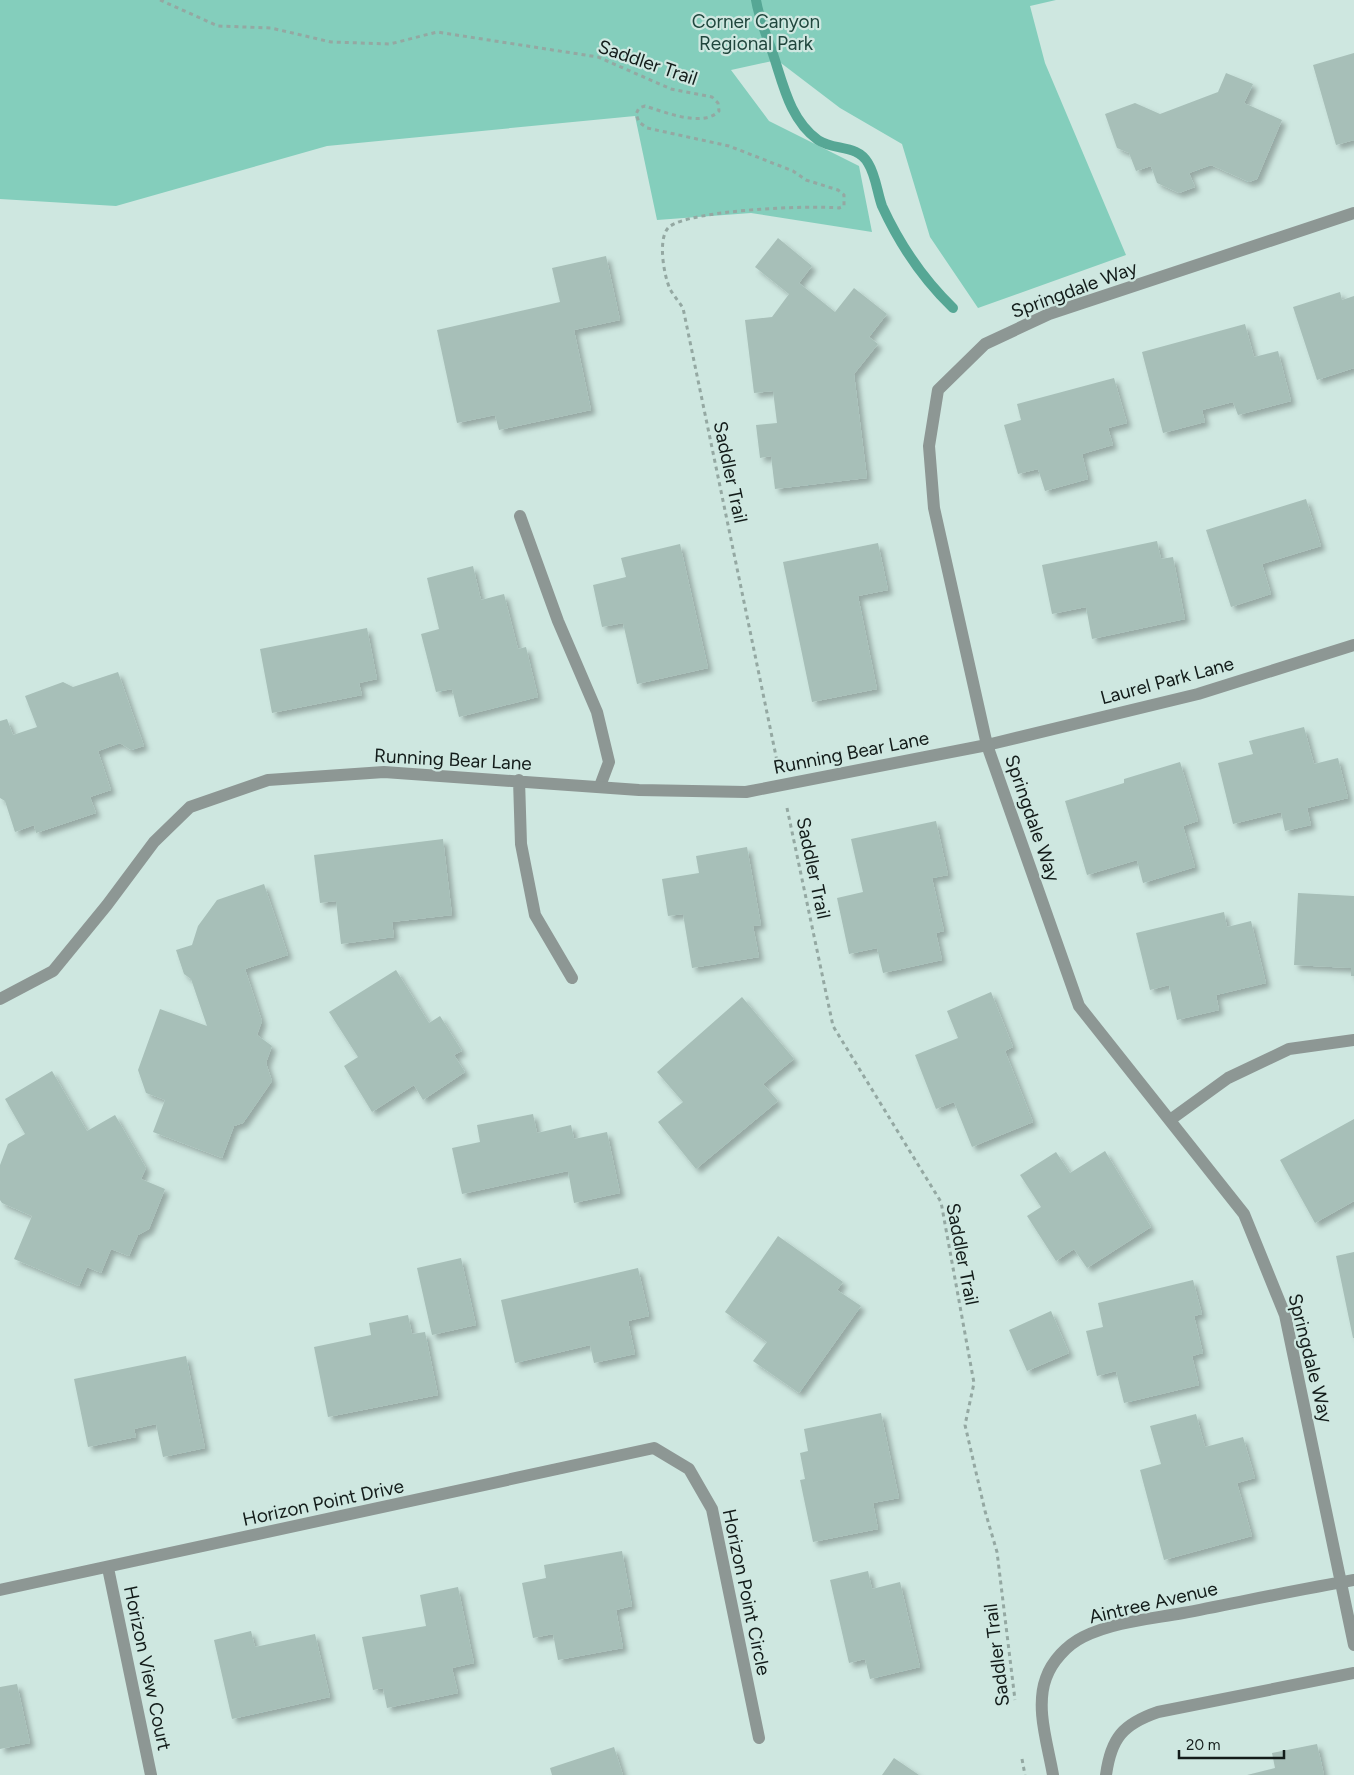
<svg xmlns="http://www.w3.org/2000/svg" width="1354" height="1775" font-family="Figtree,sans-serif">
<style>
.green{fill:#84cebc}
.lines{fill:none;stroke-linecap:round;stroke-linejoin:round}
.stream{stroke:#56a795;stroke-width:10}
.building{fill:#a7bfb8;filter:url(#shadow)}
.path{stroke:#94a8a2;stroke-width:3;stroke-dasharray:4 4;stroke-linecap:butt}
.service{stroke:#8d9794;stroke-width:12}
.minor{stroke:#8d9794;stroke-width:12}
.labels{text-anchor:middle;stroke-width:4.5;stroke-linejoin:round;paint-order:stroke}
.park-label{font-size:19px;fill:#20463d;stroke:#cee7e0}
.street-label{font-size:19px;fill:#131c1a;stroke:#cee7e0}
</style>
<defs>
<filter id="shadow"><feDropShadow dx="4.5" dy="4.5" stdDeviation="2.5" flood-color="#0004"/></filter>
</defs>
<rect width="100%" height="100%" fill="#cee7e0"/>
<path class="green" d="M0,0H1056L1030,6L1045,63L1126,255L978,308L930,237L902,144L840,108L777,60L731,70L769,121L859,166L872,232L751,213L657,220L635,116L327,146L116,206L0,199Z"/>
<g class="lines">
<path class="stream" d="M756,0C759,19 767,36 773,54C783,84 790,120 818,140C834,151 857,144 868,163C876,176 877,192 882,206C899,243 924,280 953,308"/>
</g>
<path class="building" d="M1354,53V140L1336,145L1313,65Z
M1226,73L1253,84L1244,103L1282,120L1257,179L1249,182L1211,165L1189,173L1195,187L1179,193L1157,183L1151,166L1136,171L1129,153L1117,148L1105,114L1135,103L1160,114L1218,92Z
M778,238L812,266L799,283L835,312L854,288L887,314L869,337L878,344L854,374L867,478L775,489L771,456L760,458L756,425L777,423L773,391L754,393L745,320L772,317L789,294L755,267Z
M606,256L620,320L574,330L591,410L499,430L495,415L457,423L437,330L560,302L552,268Z
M1340,292L1342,300L1354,296V368L1317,380L1293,307Z
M1245,324L1254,357L1278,351L1291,401L1238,415L1233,402L1202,410L1205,422L1163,433L1142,352Z
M1114,378L1127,423L1108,428L1113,445L1082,454L1088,479L1045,491L1038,469L1018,474L1004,425L1021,420L1017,404Z
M1306,499L1321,546L1262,564L1271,594L1231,607L1206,530Z
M1157,541L1161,559L1173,557L1185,619L1092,639L1086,607L1052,614L1042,565Z
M878,543L888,590L858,596L877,689L812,702L783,562Z
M680,544L708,668L637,684L623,623L602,627L593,585L626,577L621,558Z
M473,566L481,600L504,594L518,649L526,647L538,697L459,717L452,689L436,692L421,634L439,629L427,578Z
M367,628L377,679L359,683L362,695L272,713L260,649Z
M118,672L144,746L131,750L120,743L98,751L111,790L90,797L96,813L36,833L34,825L15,832L5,801L0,798V721L7,719L13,735L37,727L25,696L63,682L73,687Z
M1304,727L1314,764L1338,758L1348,798L1307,808L1311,825L1285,831L1281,812L1233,824L1218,763L1253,754L1249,741Z
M1180,762L1198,821L1183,826L1195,867L1143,883L1137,860L1087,875L1065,801L1124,783V779Z
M936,821L948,875L932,878L944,931L936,933L942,960L883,973L877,948L849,954L837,898L863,892L851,839Z
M443,839L452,915L392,922L394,937L341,944L336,901L320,903L314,855Z
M747,847L761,925L753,926L759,957L692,968L683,914L668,916L662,879L699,873L696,856Z
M264,884L288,955L245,969L262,1021L257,1035L272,1046L266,1063L272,1081L243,1123L234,1126L222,1158L153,1132L165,1100L146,1093L138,1070L160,1009L207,1026L191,979L184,974L176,950L192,945L198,926L217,900Z
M1298,893L1354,896V976H1351V968L1294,965Z
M1224,912L1227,927L1251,921L1266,983L1216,995L1219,1010L1177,1020L1169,985L1150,990L1136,933Z
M396,970L429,1023L440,1016L462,1051L454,1055L465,1072L423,1100L414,1085L372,1112L344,1066L358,1057L329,1012Z
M991,992L1013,1047L1005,1051L1033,1122L972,1147L954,1102L936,1109L915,1055L958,1038L947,1011Z
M742,997L794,1059L763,1084L778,1101L696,1169L658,1122L683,1102L657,1072Z
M52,1071L87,1131L115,1115L146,1168L141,1179L165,1189L149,1229L138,1235L129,1256L111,1249L101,1273L87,1267L79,1286L14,1259L32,1216L2,1203L0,1200V1165L8,1144L25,1134L5,1099Z
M533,1114L537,1133L571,1125L574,1139L607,1132L620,1193L574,1203L568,1171L462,1194L452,1148L480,1142L477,1125Z
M1354,1119V1201L1315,1223L1280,1160Z
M1105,1151L1151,1227L1087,1268L1074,1249L1056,1261L1027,1216L1041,1207L1020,1175L1056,1152L1070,1173Z
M778,1236L843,1282L837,1290L861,1306L799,1393L753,1361L767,1342L725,1312Z
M1354,1252V1338H1353L1336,1256Z
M461,1258L476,1325L432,1335L417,1268Z
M638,1268L649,1316L628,1321L635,1354L594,1363L590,1345L515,1363L501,1300Z
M1193,1280L1202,1314L1194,1316L1203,1353L1192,1356L1199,1385L1124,1403L1116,1371L1097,1376L1086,1331L1103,1327L1098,1303Z
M1051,1311L1069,1353L1027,1371L1009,1330Z
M408,1315L412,1334L425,1332L438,1395L328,1417L314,1347L371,1335L369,1323Z
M186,1356L205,1448L163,1457L156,1424L134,1429L136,1437L88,1447L74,1379Z
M881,1413L899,1498L873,1503L878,1529L813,1542L800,1480L805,1479L800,1453L808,1451L804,1429Z
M1196,1414L1205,1447L1243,1437L1255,1478L1237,1483L1252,1536L1164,1560L1140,1470L1161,1464L1150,1426Z
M622,1551L632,1606L616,1610L623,1648L558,1660L553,1634L533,1638L522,1583L546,1578L544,1565Z
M868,1571L872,1589L900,1582L920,1667L870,1679L865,1659L849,1663L830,1580Z
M458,1587L474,1663L452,1668L458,1693L387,1708L383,1688L373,1690L362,1637L426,1626L420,1595Z
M251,1631L255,1647L315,1634L330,1697L232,1719L214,1640Z
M17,1684L30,1743L0,1749V1687Z
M1317,1744L1324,1775H1247L1275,1768L1272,1753Z
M614,1747L623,1775H552L550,1768Z
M894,1758L919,1775H882Z"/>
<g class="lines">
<path class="path" d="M160,0L218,26L271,28L331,42L390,44L437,32L598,57L671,89L712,97L718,103L719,111C703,128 665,112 645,106L639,108L636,114L639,122L647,128L729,146L793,171L806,180L838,190L844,195V206L839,208C810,205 689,210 669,227C657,238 664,276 670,289C674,296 679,302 683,308L777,761
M787,808L833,1026L941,1202L974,1383L965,1425L985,1511L997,1552L1015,1700
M1022,1759L1025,1775"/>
<path class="service" d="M520,516L558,621L597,712L609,762L600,786"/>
<path class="minor" d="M1354,213L1049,314L985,344L938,390L929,446L934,508L987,745L1079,1006L1244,1214L1285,1315L1354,1645
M519,780L521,844L535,915L572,978
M0,999L53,971L107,905L154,842L190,807L268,780L384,772L639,790L746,792L987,745L1198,694L1354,645
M1170,1120L1228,1078L1289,1049L1354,1040
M108,1568L151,1775
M0,1590L654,1448L689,1469L712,1509L759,1738
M1053,1775C1048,1745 1035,1708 1046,1678C1052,1661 1067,1645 1083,1637C1113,1622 1150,1619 1183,1613C1240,1602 1297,1590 1354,1580
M1106,1775C1111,1738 1123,1724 1158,1712L1354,1673"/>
</g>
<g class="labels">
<g class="park-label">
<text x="756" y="28">Corner Canyon<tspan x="756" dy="22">Regional Park</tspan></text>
</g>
<g class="street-label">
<text transform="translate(648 62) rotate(19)" y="7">Saddler Trail</text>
<text transform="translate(1074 289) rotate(-20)" y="7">Springdale Way</text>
<text transform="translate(731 472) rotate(78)" y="7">Saddler Trail</text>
<text transform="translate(1167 680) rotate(-15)" y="7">Laurel Park Lane</text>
<text transform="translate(851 752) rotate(-11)" y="7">Running Bear Lane</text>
<text transform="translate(453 759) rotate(3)" y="7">Running Bear Lane</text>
<text transform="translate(1033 818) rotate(71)" y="7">Springdale Way</text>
<text transform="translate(814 868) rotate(78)" y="7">Saddler Trail</text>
<text transform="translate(963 1254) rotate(79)" y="7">Saddler Trail</text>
<text transform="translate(1311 1358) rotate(76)" y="7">Springdale Way</text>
<text transform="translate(323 1502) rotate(-12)" y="7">Horizon Point Drive</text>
<text transform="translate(747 1592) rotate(78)" y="7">Horizon Point Circle</text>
<text transform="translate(1153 1602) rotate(-13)" y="7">Aintree Avenue</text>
<text transform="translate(996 1655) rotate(-97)" y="7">Saddler Trail</text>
<text transform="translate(148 1668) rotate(78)" y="7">Horizon View Court</text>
</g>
</g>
<path d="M1179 1750v8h105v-8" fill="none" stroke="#131c1a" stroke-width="2.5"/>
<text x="1186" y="1750" font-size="15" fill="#131c1a" stroke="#cee7e0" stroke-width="4" paint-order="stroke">20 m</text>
</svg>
